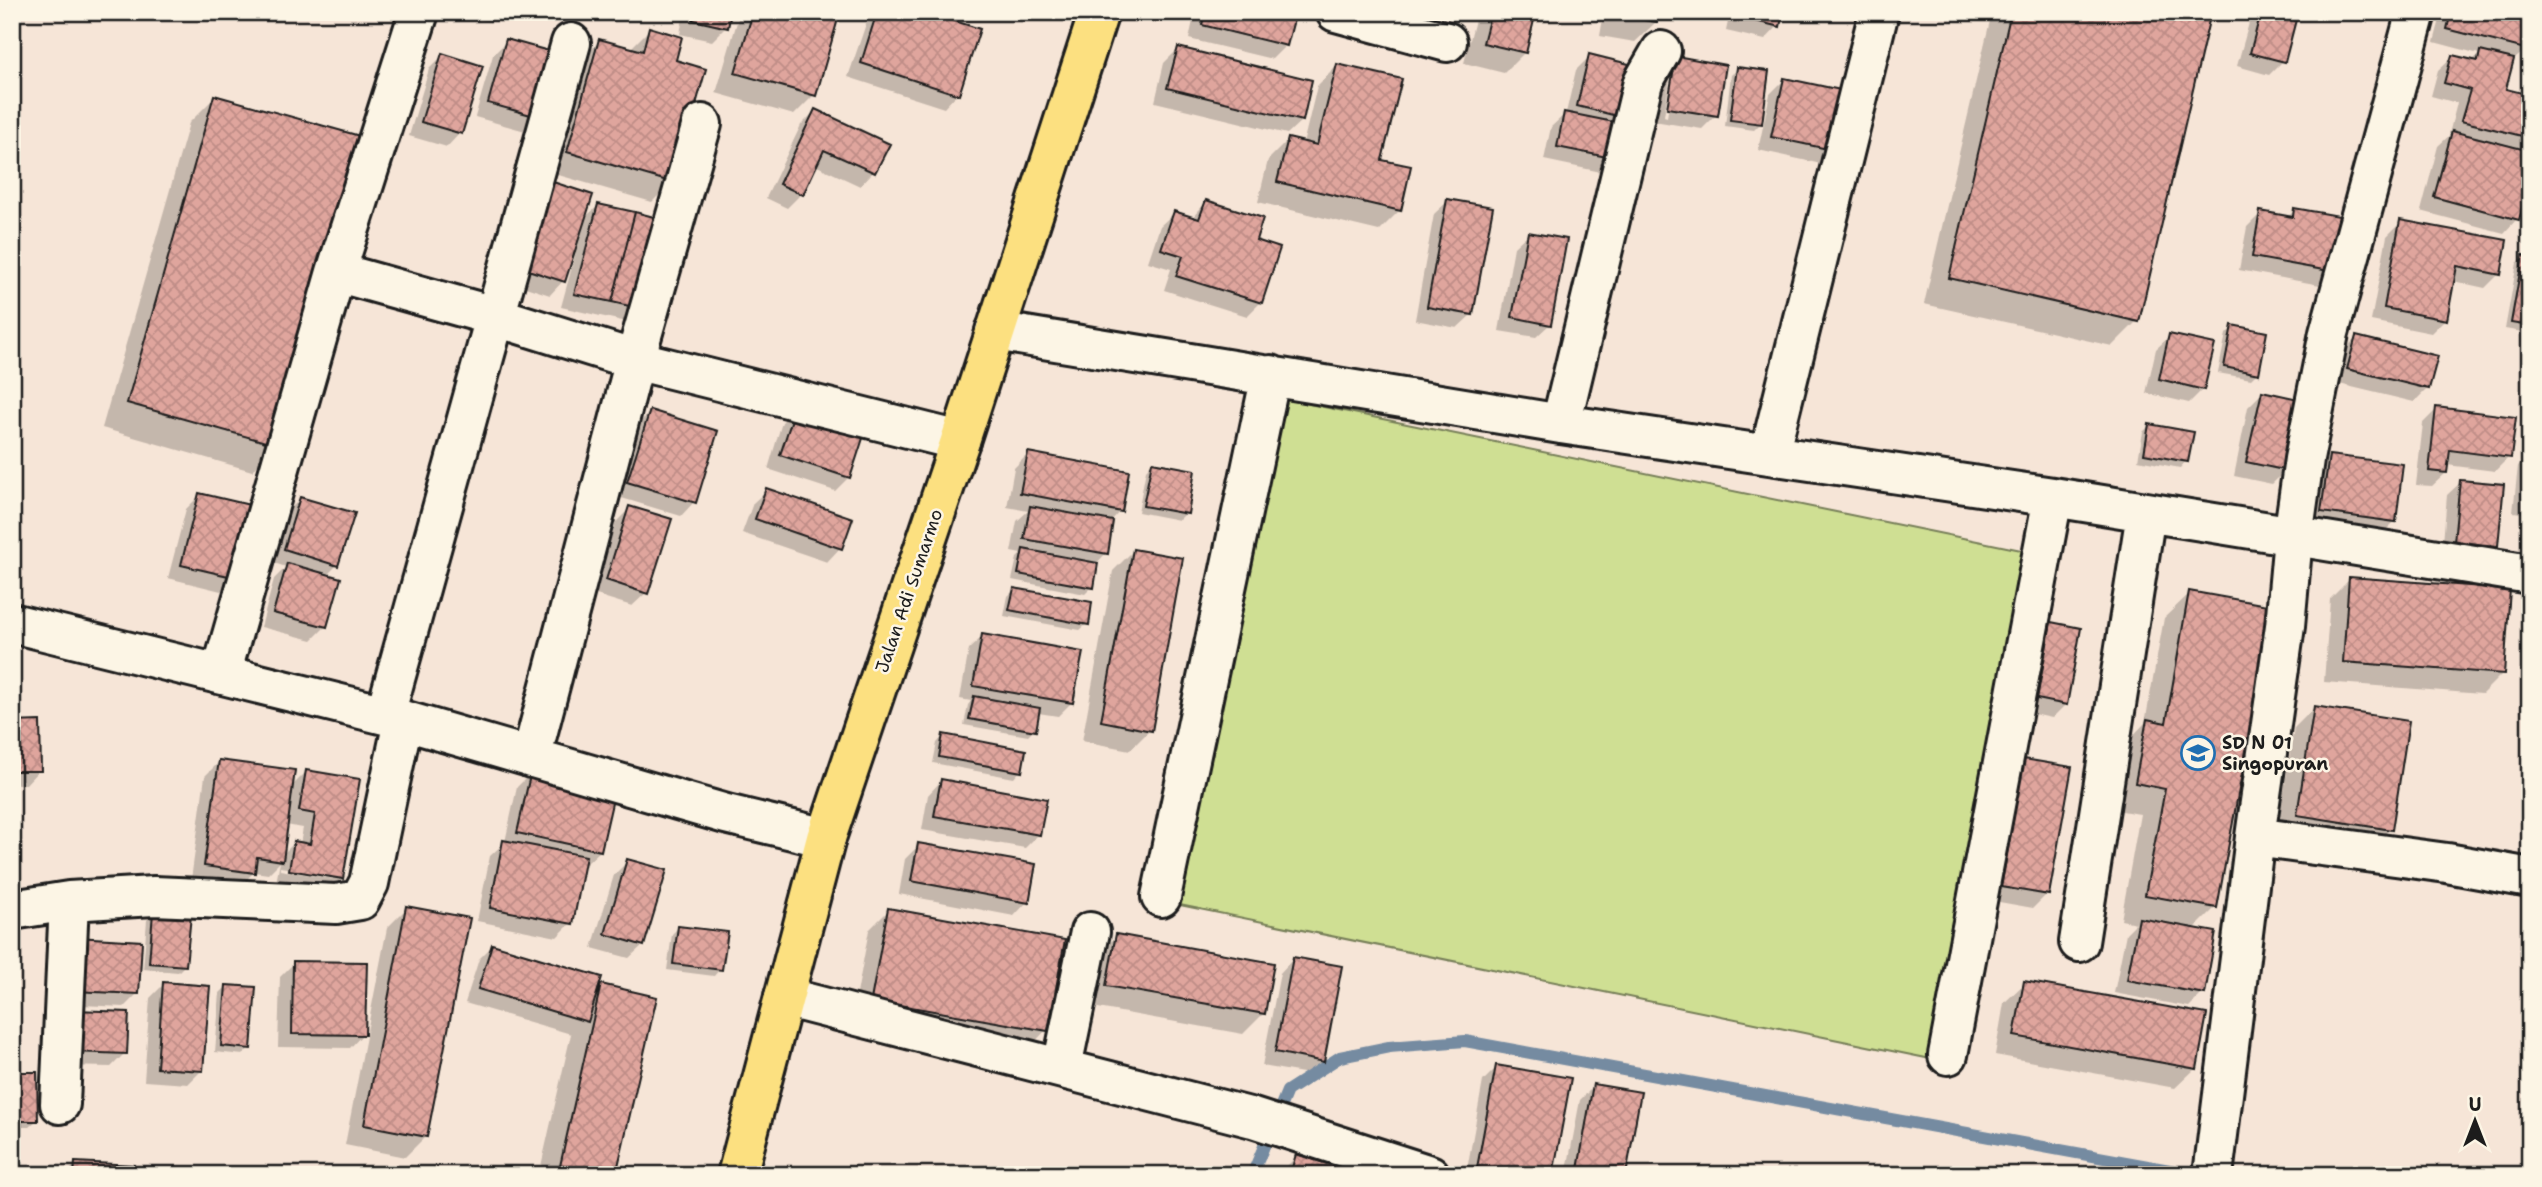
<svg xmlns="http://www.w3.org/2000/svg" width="2542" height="1187" font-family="'Shantell Sans',sans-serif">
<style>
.grass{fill:#cfdf93;stroke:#767e58;stroke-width:2}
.shadow{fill:#0003;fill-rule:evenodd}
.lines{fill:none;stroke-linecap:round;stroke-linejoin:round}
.stream{stroke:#758ba1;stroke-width:12}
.building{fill:url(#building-cross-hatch);stroke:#1c1c1c;stroke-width:2}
.minor-casing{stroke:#1c1c1c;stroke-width:44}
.major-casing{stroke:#1c1c1c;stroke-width:44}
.minor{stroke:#fcf5e5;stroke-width:38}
.major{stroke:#fce080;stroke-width:38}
.labels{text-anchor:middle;stroke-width:5;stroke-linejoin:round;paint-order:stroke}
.street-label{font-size:18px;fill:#1c1c1c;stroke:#fcf5e5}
.poi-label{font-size:18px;font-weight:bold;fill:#1c1c1c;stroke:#fcf5e5;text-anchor:start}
</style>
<defs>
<pattern id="building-cross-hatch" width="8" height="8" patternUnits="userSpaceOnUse" patternTransform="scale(1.75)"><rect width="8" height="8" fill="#dfa59d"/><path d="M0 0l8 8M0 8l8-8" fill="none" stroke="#bf8d87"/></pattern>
</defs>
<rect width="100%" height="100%" fill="#f6e5d7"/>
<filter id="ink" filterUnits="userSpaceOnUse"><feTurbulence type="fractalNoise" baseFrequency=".0143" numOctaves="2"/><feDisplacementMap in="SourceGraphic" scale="14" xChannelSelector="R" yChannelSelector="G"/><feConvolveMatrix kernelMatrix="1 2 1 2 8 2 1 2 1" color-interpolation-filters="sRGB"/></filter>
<g filter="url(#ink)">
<path class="grass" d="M1275,397L2036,553L1931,1059L1170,903Z"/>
<path class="shadow" d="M457,12H500L491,22L457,15Z
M684,12H729L726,27L712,41L680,34Z
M740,12H838L814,95L794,115L716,93Z
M870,12H921L957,94L944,108L848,77Z
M1195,12H1294L1286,45L1272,59L1189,39Z
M1477,12H1535L1525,52L1504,73L1464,63Z
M1582,12H1657L1656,22L1635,42L1600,36L1603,18L1582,14Z
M1730,12H1781L1778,26L1765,40L1726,31Z
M1992,12H2209L2137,321L2112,346L1924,304Z
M2252,12H2297L2283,61L2269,75L2237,66Z
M2442,12H2530V39L2527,49L2511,62L2503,90L2530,97V152L2517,219L2504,233L2421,211L2438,146L2451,134H2449L2457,103L2431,96L2438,70L2452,57L2472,61L2479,54L2434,42Z
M650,29L674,61L672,182L652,202L548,172L580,61L600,41L630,49Z
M507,41L561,57L529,132L475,117L493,55Z
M1178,49L1310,81L1301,121L1287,134L1155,102L1164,63Z
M443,55L460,133L447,147L409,136L429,69Z
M1590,56L1619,116L1611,123L1615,158L1601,172L1544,160L1551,127L1566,113L1576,70Z
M1676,58L1716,115L1702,129L1654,121L1662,72ZM1671,71H1675L1667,117L1664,116Z
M1337,66L1380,161L1399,211L1379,231L1258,202L1268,160L1288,140L1303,144L1317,86Z
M1738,69L1761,123L1754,130L1725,126L1731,75Z
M1784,80L1853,94L1826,165L1758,150L1770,94Z
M215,97L278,445L252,471L102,428L189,123Z
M815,111L887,145L873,172L860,186L815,165L801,194L787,208L766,198L801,125Z
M1448,201L1471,315L1457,328L1415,320L1434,214Z
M1206,202L1254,241L1278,249L1260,303L1247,316L1164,290L1171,269L1148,262L1160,226L1174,213L1192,218Z
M598,206L645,310L631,323L561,307L576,252L573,251L563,281L550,295L510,282Z
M2295,210L2334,271L2320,285L2239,270L2247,227L2261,213L2287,218Z
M2401,222L2499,274L2485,288L2453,281L2445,319L2431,333L2371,321L2387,236Z
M1528,234L1550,324L1536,337L1499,331L1514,247Z
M2524,257L2530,258L2528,333L2505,329L2517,263Z
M2233,327L2257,373L2251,379L2218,373L2226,334Z
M2170,336L2203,389L2189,403L2146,393L2156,349Z
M2356,338L2428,388L2414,402L2335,383L2342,352Z
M2262,393L2286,470L2272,484L2234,476L2248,407Z
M2530,403V426L2524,425L2527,405Z
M796,409L849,477L835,491L768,469L782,422Z
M2437,409L2509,457L2495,471L2447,465L2446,473L2432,486L2416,485L2423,423Z
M650,412L694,502L681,516L615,496L636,426Z
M2150,425L2186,461L2180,468L2138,460L2143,432Z
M1028,454L1120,511L1112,520L1106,553L1096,564L1092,587L1085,594L1012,580L1017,558L1021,554L1011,552L1017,521L1028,511L1007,507L1014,468Z
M2530,455V514L2513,512L2518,466Z
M2330,456L2395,521L2381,535L2308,525L2316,470Z
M1152,463L1186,513L1179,520L1138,512L1146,470Z
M2461,482L2496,545L2482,559L2442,555L2447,495Z
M767,490L840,548L827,562L742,533L753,503Z
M200,495L235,577L221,591L168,578L186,509Z
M300,499L337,565L326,576V626L312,640L261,627L274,579L286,567L271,562L287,512Z
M630,508L646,593L632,606L593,594L616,522Z
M1133,551L1150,730L1130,750L1082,741L1113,571Z
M2350,579L2502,674L2482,694L2324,682L2330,599Z
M1014,590L1087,624L1080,630L1004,616L1008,596Z
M2190,593L2216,907L2194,929L2203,993L2189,1007L2114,993L2126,933L2136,923L2121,920L2140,814L2110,809L2122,747L2145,723L2164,618Z
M2051,624L2066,704L2052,718L2024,712L2037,638Z
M983,636L1072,702L1058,716L1038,713L1034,730L1028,736L964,725L968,705L971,701L960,699L969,649Z
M2314,708L2390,829L2370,849L2277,835L2294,728Z
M12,724L39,770L26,784H12Z
M943,736L1020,771L1014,778L933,763L937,743Z
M2025,761L2047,894L2033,908L1988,900L2011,774Z
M219,762L291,787L306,772L342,878L328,892L276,883L280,862L268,874L254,872L240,886L191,880L205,776ZM286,825L303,828L300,844L294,843L282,855ZM280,867L333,875V879L280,870Z
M531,773L600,851L586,864H583L571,923L557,937L477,921L490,856L505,842L517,787Z
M941,781L1039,834L1025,848L922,830L928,795Z
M919,845L1027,902L1014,916L899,894L905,859Z
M628,861L643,945L629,958L592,948L614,875Z
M407,908L425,1137L405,1157L345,1145L387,928Z
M889,910L1046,1030L1026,1051L852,1020L869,930Z
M153,914L185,965L178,972L143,969L147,920Z
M678,928L720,969L714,976L667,970L672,934Z
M1117,936L1263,1014L1243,1034L1087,1006L1096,956Z
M77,939L138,993L124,1007L60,1004Z
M493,945L595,993L602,986L614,1175H539L571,1034L465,1003L479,959Z
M1293,959L1323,1061L1309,1074L1262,1066L1280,973Z
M294,963L363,1034L350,1048L278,1047L280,977Z
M2025,983L2196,1068L2175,1088L1995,1055L2004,1003Z
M164,984L201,1071L188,1084L144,1081L150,998Z
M226,987L249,1048L243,1055L215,1052L220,993Z
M127,1013L125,1053L111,1067L60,1066Z
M1497,1067L1551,1175H1466L1483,1081Z
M12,1074L36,1121L29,1127H12Z
M1594,1086L1624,1175H1566L1580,1100Z
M1297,1156L1356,1175H1278Z
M76,1164L132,1175H65Z
M353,1171L377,1175H349Z"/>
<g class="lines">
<path class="stream" d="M1252,1175L1287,1091L1340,1057L1389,1047L1465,1041L2197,1175"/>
</g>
<path class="building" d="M694,12H731L728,28L693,20Z
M753,12H840L816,96L735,73Z
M877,12H927L980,29L959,95L861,63Z
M1205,12H1296L1287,46L1202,25Z
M1491,12H1536L1526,53L1483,43Z
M1619,12H1659L1657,22L1619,16Z
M1740,12H1783L1780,27L1739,17Z
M2011,12H2211L2139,322L1949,278Z
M2261,12H2298L2285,62L2250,53Z
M2451,12H2530L2529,50L2447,29Z
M649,27L682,37L676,60L706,69L674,183L567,152L599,39L643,51Z
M506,39L563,55L545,119L488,103Z
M1178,47L1312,80L1303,121L1167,88Z
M2480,51L2514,59L2506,89L2530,95V138L2461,121L2470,90L2444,83L2452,55L2478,61Z
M442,53L483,66L462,134L421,122Z
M1589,54L1633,65L1621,117L1577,106Z
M1676,56L1726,65L1718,116L1667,108Z
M1337,64L1402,79L1382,160L1411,166L1401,211L1277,182L1288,138L1317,145Z
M1737,67L1769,71L1762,124L1730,120Z
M1784,78L1855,93L1842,152L1771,137Z
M214,95L367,138L280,446L127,403Z
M815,109L890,144L875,173L824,150L803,195L779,184Z
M1564,112L1624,124L1617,159L1557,147Z
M2452,131L2530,151V180L2519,220L2434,197Z
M550,181L593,195L565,282L522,268Z
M1447,199L1493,207L1473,315L1427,307Z
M1206,200L1263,218L1256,240L1280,248L1262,303L1176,276L1183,256L1161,249L1174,211L1199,219Z
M598,204L635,212L612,302L574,294Z
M2294,208L2345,217L2335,272L2252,257L2260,211L2293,217Z
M635,212L669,221L646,310L612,302Z
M2400,220L2507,240L2501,275L2457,266L2447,320L2384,308Z
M1528,232L1567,239L1551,325L1512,317Z
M2523,255L2530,256V326L2511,323Z
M2232,325L2267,332L2259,374L2224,367Z
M2169,334L2215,344L2204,390L2159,379Z
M2356,336L2438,356L2429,389L2347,369Z
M2262,391L2303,400L2288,471L2246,462Z
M796,407L866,429L850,478L780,455Z
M2436,407L2516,417L2511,458L2450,450L2447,473L2429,471Z
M650,410L718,431L696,503L627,482Z
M2149,424L2194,432L2188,462L2144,454Z
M1028,452L1129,471L1122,512L1020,493Z
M2329,455L2403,464L2396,522L2321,512Z
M1152,462L1195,470L1188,514L1143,506Z
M2460,480L2504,484L2498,546L2454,542Z
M766,488L853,518L842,549L755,519Z
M199,493L254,506L237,578L181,565Z
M300,497L355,513L338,566L284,549Z
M629,506L672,519L648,594L606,580Z
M1030,506L1113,521L1108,554L1024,539Z
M1023,549L1098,563L1094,588L1018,574Z
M1133,549L1183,558L1152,731L1101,721Z
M287,563L341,578L327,627L273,613Z
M2349,577L2510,589L2504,674L2343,662Z
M1014,588L1092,602L1089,625L1009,610Z
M2189,591L2273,606L2217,908L2145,895L2165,789L2135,783L2147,719L2166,723Z
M2051,622L2081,628L2067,705L2037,699Z
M982,634L1083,652L1073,703L973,686Z
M974,696L1040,708L1036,731L969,719Z
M2314,706L2409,721L2392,830L2297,815Z
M40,721L41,771H12V722Z
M943,734L1026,750L1022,772L939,757Z
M2024,759L2072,767L2049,895L2001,887Z
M219,760L295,770L283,861L257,857L255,873L204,866Z
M306,770L360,779L343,879L289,870L294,841L310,844L315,814L299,811Z
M531,771L615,790L601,851L517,833Z
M941,779L1047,799L1040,835L934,816Z
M503,840L586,856L573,924L490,908Z
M918,843L1036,864L1029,903L911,881Z
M627,859L667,870L644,946L605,934Z
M406,906L470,918L427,1137L364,1125Z
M888,908L1065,940L1048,1031L871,1000Z
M153,912L191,915L186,966L149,963Z
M2139,918L2216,932L2205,994L2127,980Z
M678,926L728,932L722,970L673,964Z
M1116,934L1274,963L1265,1014L1106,986Z
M76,937L142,941L139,994L73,991Z
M492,944L602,977L588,1022L478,989Z
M1293,957L1342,966L1324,1062L1275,1052Z
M293,961L367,962L365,1035L292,1034Z
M2024,981L2207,1014L2197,1069L2014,1036Z
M163,982L210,986L203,1071L157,1068Z
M601,984L657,997L616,1175H558Z
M226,985L256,987L251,1049L221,1046Z
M74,1010L129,1012L127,1054L73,1052Z
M1496,1065L1571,1078L1553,1175H1517L1477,1168Z
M12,1072H37L38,1121H12Z
M1593,1084L1641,1092L1626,1175H1577Z
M1296,1154L1362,1175H1290Z
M75,1162L134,1165V1175H74Z"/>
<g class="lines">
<g class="minor-casing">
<path id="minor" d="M1336,12L1447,42
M336,272L494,316L635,360L960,441
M995,331L1561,424L2053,497L2530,574
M1561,424L1643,82L1661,51
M1769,455L1879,12
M12,623L385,715L726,814L826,838
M221,674L336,272L419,12
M385,715L571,43
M531,758L635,360L702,124
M2255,837L2447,863L2530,878
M1161,897L1271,375
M12,910L69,901L154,896L336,904L360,900L369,883L403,721
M2079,942L2146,513
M784,997L1253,1118L1430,1175
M1948,1055L2053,497
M1062,1067L1090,932
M60,1104L69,901
M2213,1175L2255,837L2285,626L2293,537L2304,459L2329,333L2416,12"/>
</g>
<g class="major-casing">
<path id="major" d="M737,1175L826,838L960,441L1099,12"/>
</g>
<use href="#minor" class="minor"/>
<use href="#major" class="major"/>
</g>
</g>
<defs>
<g id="school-ring" transform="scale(1.75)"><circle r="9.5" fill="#fcf5e5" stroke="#1f6fb2" stroke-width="1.5"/><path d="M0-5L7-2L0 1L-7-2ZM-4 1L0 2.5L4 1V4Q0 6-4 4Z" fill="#1f6fb2"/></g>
</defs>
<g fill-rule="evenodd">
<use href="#school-ring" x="2198" y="753"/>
</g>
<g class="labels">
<g class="street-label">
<text transform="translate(909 591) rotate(-71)" y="6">Jalan Adi Sumarmo</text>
</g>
<g class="poi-label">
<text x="2222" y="749">SD N 01<tspan x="2222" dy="21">Singopuran</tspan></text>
</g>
</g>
<rect width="2542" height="1187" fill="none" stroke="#fcf5e5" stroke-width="42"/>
<rect x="21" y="21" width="2500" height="1145" fill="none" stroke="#1c1c1c" stroke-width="2.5" filter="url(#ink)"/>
<g transform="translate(2475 1121)" stroke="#fcf5e5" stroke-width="5" paint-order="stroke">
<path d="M0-5L12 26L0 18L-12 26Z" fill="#1c1c1c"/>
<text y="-10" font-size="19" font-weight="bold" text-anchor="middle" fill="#1c1c1c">U</text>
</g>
</svg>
